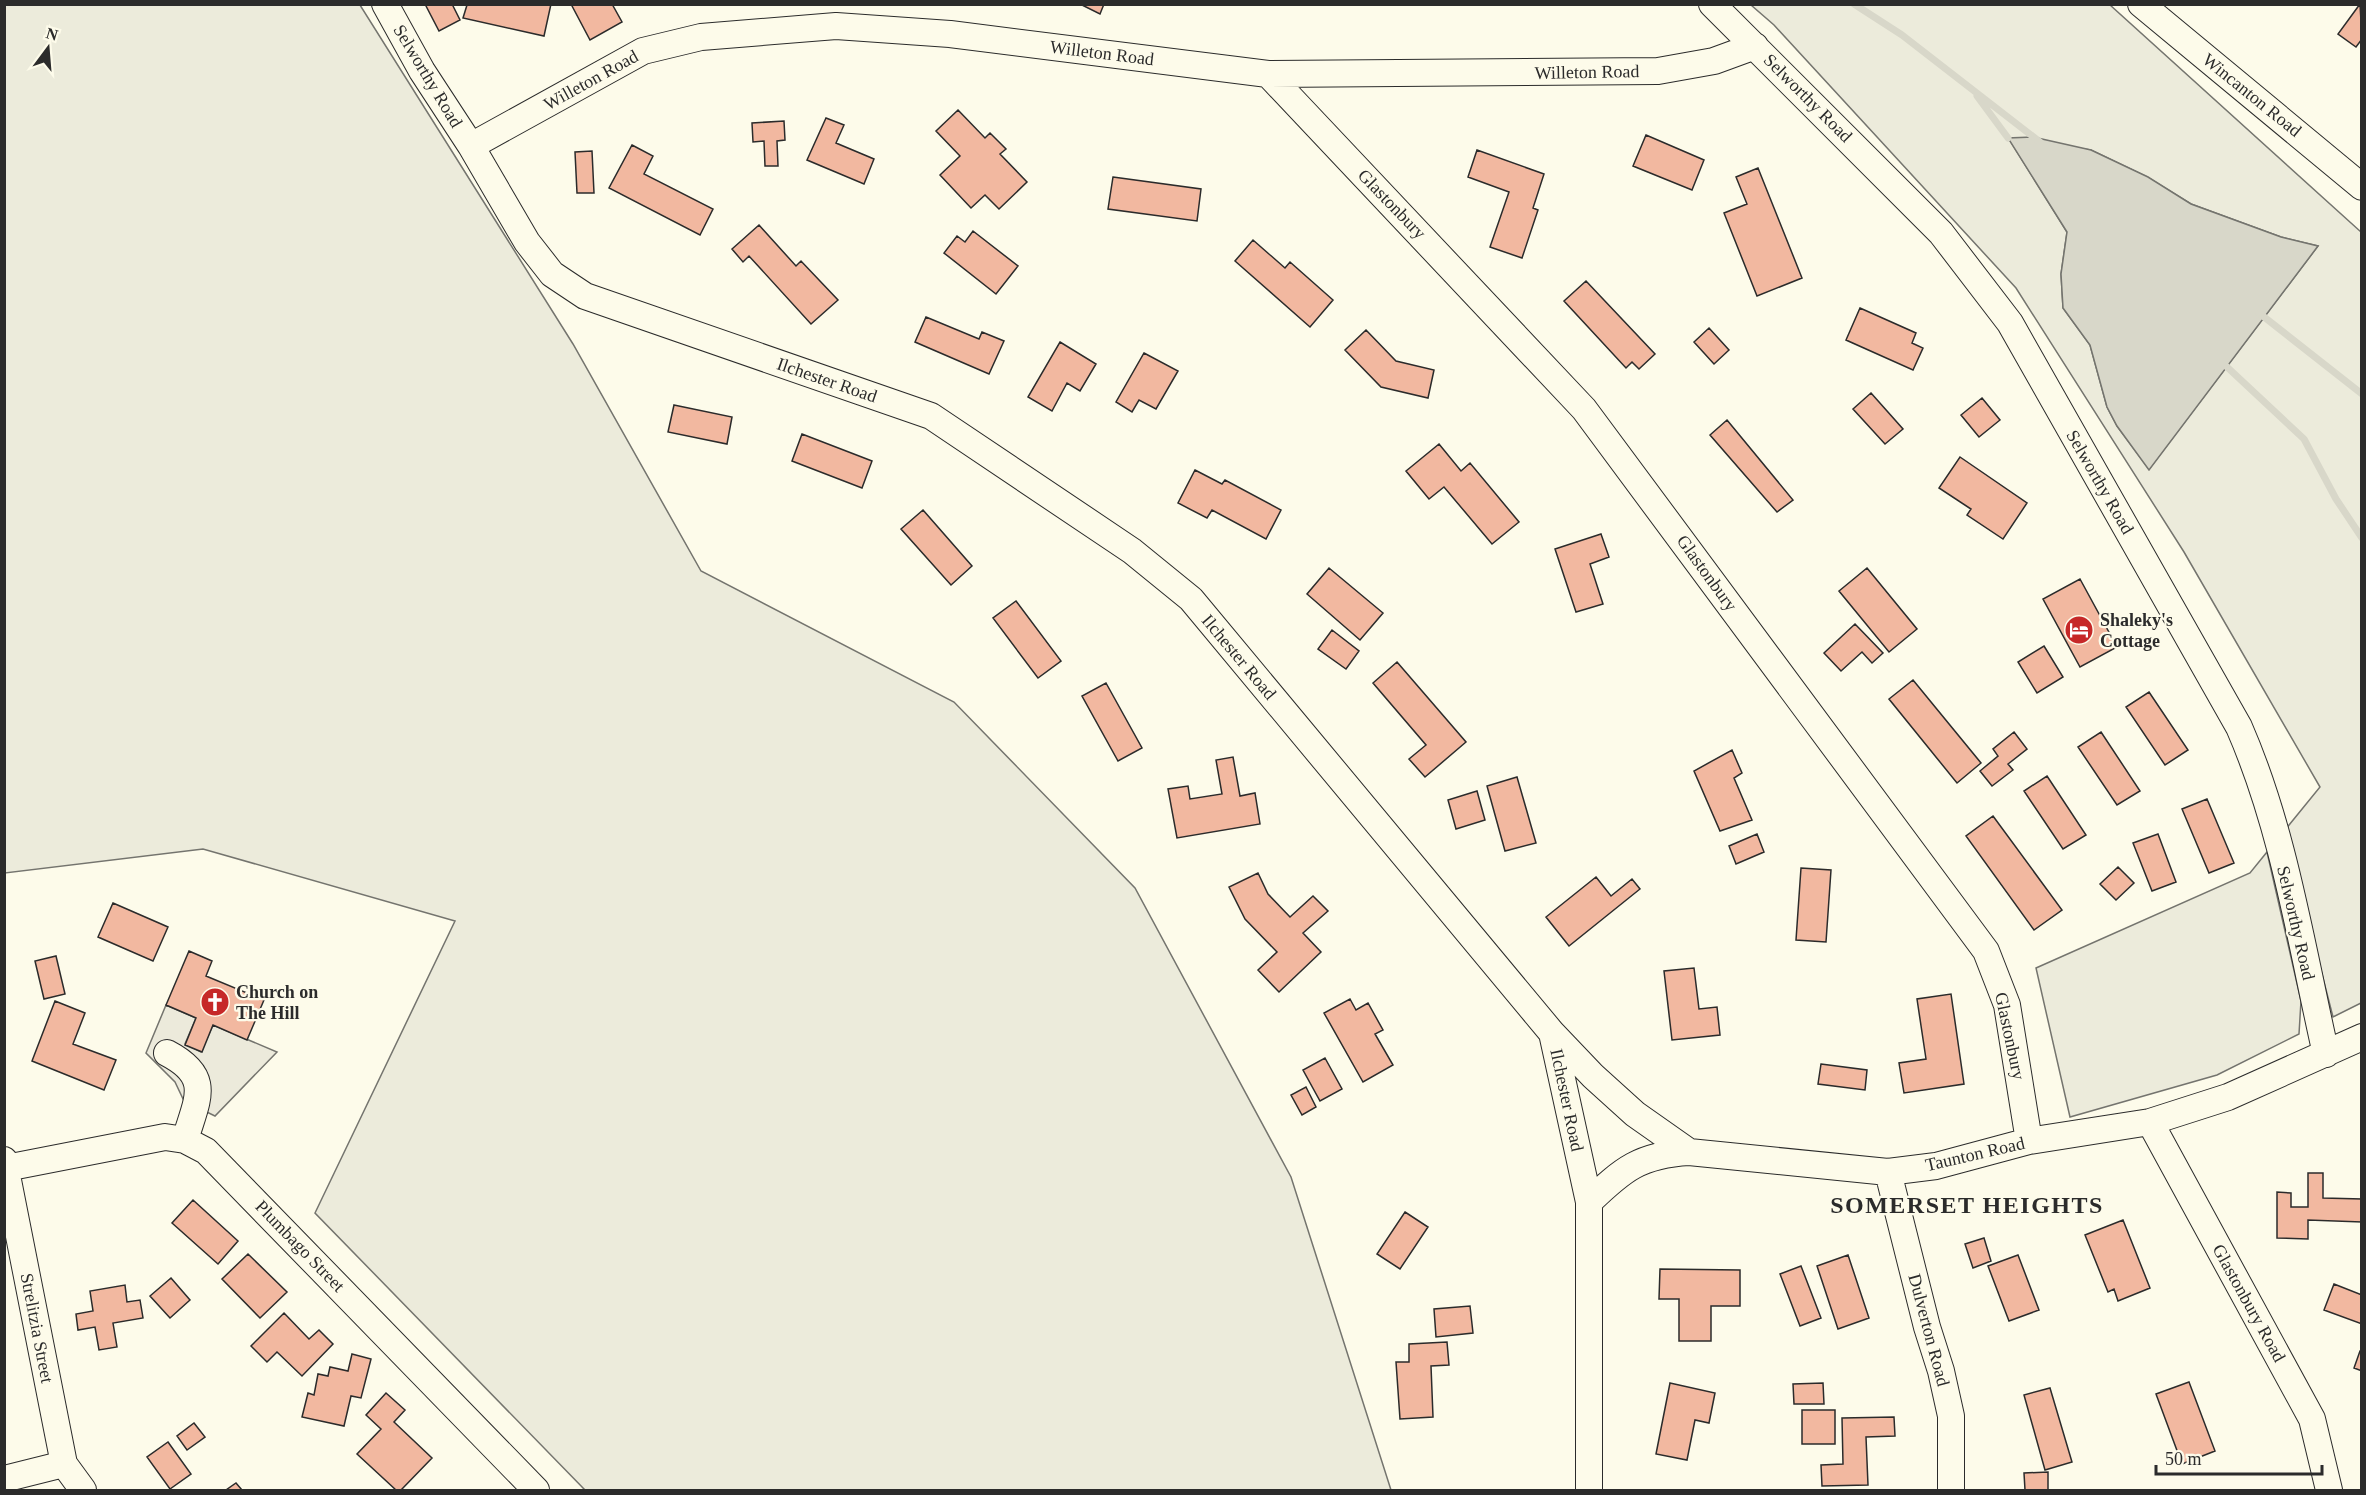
<svg xmlns="http://www.w3.org/2000/svg" width="2366" height="1495" font-family="Georgia,serif">
<style>
.green{fill:#ecebdb;stroke:#74746e;stroke-width:1.5;fill-rule:evenodd}
.parking{fill:#eceadb;stroke:#74746e;stroke-width:1.5}
.water{fill:#d8d7c9;stroke:#74746e;stroke-width:1.5}
.lines{fill:none;stroke-linecap:round;stroke-linejoin:round}
.stream{stroke:#d8d7c9;stroke-width:7}
.building{fill:#f2b8a0;stroke:#2b2b2b;stroke-width:1.5}
.minor-casing{stroke:#2b2b2b;stroke-width:28}
.minor{stroke:#fdfbea;stroke-width:26}
.labels{text-anchor:middle;stroke-width:4.5;stroke-linejoin:round;paint-order:stroke}
.street-label{font-size:18px;fill:#2b2b2b;stroke:#fdfbea}
.poi-label{font-size:18px;font-weight:bold;fill:#2b2b2b;stroke:#fdfbea;text-anchor:start}
.district-label{font-size:24px;font-weight:bold;letter-spacing:1.5px;fill:#2b2b2b;stroke:#fdfbea}
</style>
<rect width="100%" height="100%" fill="#fdfbea"/>
<path class="green" d="M4,5H360L573,344L701,571L954,702L1135,888L1291,1177L1391,1490H585L315,1213L455,921L203,849L5,873Z
M1751,5H2110L2361,232V1003L2333,1017L2285,830L2320,787L2184,552L2016,288L1774,25ZM2009,139L2091,150L2147,177L2191,204L2281,237L2318,246L2149,469L2117,426L2107,407L2090,345L2063,308L2061,274L2067,232Z
M2267,852L2301,1001L2299,1034L2217,1075L2070,1117L2036,968L2250,873Z"/>
<path class="parking" d="M166,1005L196,1018L185,1044L201,1052L213,1025L277,1052L215,1116L184,1101L175,1082L146,1053Z"/>
<path class="water" d="M2033,137L2091,150L2148,177L2191,204L2281,237L2318,246L2149,470L2117,426L2107,407L2090,345L2063,308L2061,274L2067,232L2008,138Z"/>
<g class="lines">
<path class="stream" d="M1854,4L1902,35L2040,142
M1977,96L2008,138
M2259,313L2362,394
M2227,367L2304,439L2336,499L2362,538"/>
</g>
<path class="building" d="M425,4H452L460,20L439,31Z
M463,4H551L544,36L463,18L467,5Z
M571,4H612L622,22L590,40Z
M1080,4H1104L1100,14Z
M2360,4L2362,39L2356,47L2338,34Z
M958,110L985,138L990,133L1006,149L1000,154L1027,182L999,209L985,195L971,208L940,175L960,156L936,131Z
M826,118L844,125L836,143L874,159L864,184L807,160Z
M784,121L785,140L777,141L778,166H765L764,141L753,142L752,123Z
M1646,135L1704,160L1692,190L1633,166Z
M632,145L653,156L644,174L713,209L700,235L609,188Z
M1477,150L1544,174L1533,208L1538,210L1522,258L1490,247L1509,192L1468,177Z
M592,151L594,193H577L575,152Z
M1758,168L1802,278L1757,296L1724,213L1747,204L1736,177Z
M1113,177L1201,189L1197,221L1108,209Z
M759,225L796,266L801,261L838,300L811,324L749,256L743,262L732,249Z
M973,231L1018,266L996,294L944,253L957,236L965,242Z
M1253,240L1285,268L1290,262L1333,300L1310,327L1235,261Z
M1586,281L1655,354L1639,369L1632,362L1626,368L1564,301Z
M1860,308L1916,333L1912,343L1923,348L1913,370L1846,340Z
M926,317L979,339L982,332L1004,341L989,374L915,342Z
M1709,328L1729,350L1714,364L1694,342Z
M1366,330L1396,361L1434,370L1428,398L1381,387L1345,350Z
M1060,342L1096,364L1080,391L1067,383L1052,411L1028,397Z
M1144,353L1178,371L1156,409L1139,400L1132,412L1116,402Z
M1871,393L1903,429L1885,444L1853,409Z
M1982,398L2000,420L1979,437L1961,415Z
M674,405L732,417L727,444L668,432Z
M1727,420L1793,500L1777,512L1710,435Z
M802,434L872,461L862,488L792,461Z
M1439,444L1461,471L1470,463L1519,522L1492,544L1444,487L1429,499L1406,471Z
M1960,457L2027,503L2003,539L1967,515L1971,509L1939,488Z
M1195,470L1222,484L1225,480L1281,510L1266,539L1212,510L1207,518L1178,503Z
M923,510L972,566L951,585L901,529Z
M1601,534L1609,557L1590,564L1603,604L1576,612L1555,549Z
M1329,568L1383,613L1360,640L1307,594Z
M1867,568L1917,629L1889,652L1839,591Z
M2080,579L2117,647L2080,667L2043,599Z
M1016,601L1061,661L1038,678L993,618Z
M1855,624L1883,653L1872,663L1862,652L1841,671L1824,653Z
M1332,630L1359,651L1346,669L1318,649Z
M2044,646L2063,677L2037,693L2018,662Z
M1397,662L1466,742L1425,777L1409,759L1426,745L1373,683Z
M1913,680L1981,763L1957,783L1889,699Z
M1106,683L1142,748L1118,761L1082,696Z
M2149,692L2188,750L2165,765L2126,707Z
M2014,732L2027,749L2008,764L2013,770L1992,786L1980,771L1998,756L1993,749Z
M2101,732L2140,791L2117,805L2078,747Z
M1732,750L1742,773L1734,778L1752,820L1720,831L1694,771Z
M1233,757L1240,796L1255,793L1260,824L1177,838L1168,789L1188,786L1190,799L1222,794L1216,760Z
M2047,776L2086,835L2063,849L2024,791Z
M1517,777L1536,843L1505,851L1487,786Z
M1477,791L1485,820L1456,829L1448,800Z
M2207,799L2234,863L2209,873L2182,809Z
M1993,816L2062,910L2034,930L1966,836Z
M1757,834L1764,852L1736,864L1729,846Z
M2158,834L2176,882L2152,891L2133,843Z
M2118,867L2134,883L2116,900L2100,884Z
M1801,868L1831,870L1826,942L1796,940Z
M1258,873L1268,894L1290,917L1313,896L1328,911L1303,933L1321,952L1279,992L1258,970L1277,952L1245,919L1229,887Z
M1596,877L1611,896L1632,879L1640,889L1569,946L1546,917Z
M113,903L168,927L153,961L98,937Z
M189,951L212,961L206,976L264,1000L247,1040L213,1025L202,1052L185,1045L196,1018L166,1005Z
M56,956L65,994L44,999L35,961Z
M1694,968L1699,1009L1717,1007L1720,1035L1672,1040L1664,971Z
M1951,994L1964,1084L1904,1093L1899,1063L1926,1059L1917,999Z
M1350,999L1356,1010L1368,1003L1383,1030L1375,1034L1393,1065L1363,1082L1324,1013Z
M55,1001L85,1013L73,1044L116,1060L104,1090L32,1061Z
M1325,1058L1342,1089L1320,1101L1303,1070Z
M1821,1064L1867,1070L1865,1090L1818,1084Z
M1306,1087L1316,1107L1302,1115L1291,1095Z
M2308,1173H2323V1198L2362,1199V1222L2308,1220V1239L2277,1238V1192L2291,1193V1207H2308Z
M193,1200L238,1241L218,1264L172,1223Z
M1405,1212L1428,1227L1400,1269L1377,1254Z
M2123,1220L2150,1288L2118,1301L2114,1289L2108,1292L2085,1235Z
M1984,1238L1991,1261L1973,1268L1965,1244Z
M248,1254L287,1292L260,1318L222,1279Z
M1848,1255L1869,1318L1838,1329L1817,1266Z
M2018,1255L2039,1310L2009,1321L1988,1266Z
M1801,1266L1821,1318L1800,1326L1780,1274Z
M1660,1269L1740,1270V1306H1711V1341H1679V1299H1659Z
M171,1278L190,1300L170,1318L150,1296Z
M2334,1284L2362,1295V1324L2324,1310Z
M125,1285L127,1302L140,1300L143,1318L113,1323L117,1347L99,1350L95,1327L78,1330L76,1314L93,1311L90,1291Z
M1470,1306L1473,1333L1436,1337L1434,1309Z
M284,1313L309,1339L319,1330L333,1344L302,1376L277,1352L267,1362L251,1346Z
M1447,1342L1449,1365L1431,1366L1433,1417L1400,1419L1396,1362H1409V1344Z
M2360,1351H2362V1371L2354,1368Z
M352,1354L371,1359L361,1398L351,1396L344,1426L302,1417L308,1393L314,1395L318,1374L328,1376L330,1367L348,1371Z
M2189,1382L2215,1451L2182,1464L2156,1394Z
M1670,1383L1715,1393L1709,1423L1695,1420L1687,1460L1656,1454Z
M1823,1383L1824,1404H1794L1793,1384Z
M2050,1388L2072,1462L2045,1470L2024,1395Z
M386,1393L405,1410L394,1422L432,1458L401,1490H396L357,1454L381,1429L366,1415Z
M1802,1410H1835V1444H1802Z
M1894,1417L1895,1436L1866,1437L1868,1485L1822,1486L1821,1465L1843,1464L1842,1418Z
M194,1423L205,1437L187,1450L177,1436Z
M168,1442L191,1474L170,1489L147,1457Z
M2048,1472V1490H2025L2024,1473Z
M236,1483L242,1490H226Z"/>
<g class="lines">
<g class="minor-casing">
<path id="minor" d="M385,4L422,71L471,146L527,242L552,274L585,296L931,416L1132,551L1191,599L1552,1033L1589,1202V1490
M1712,4L1941,233L2010,323L2239,727C2284,830 2301,944 2326,1054
M2141,4L2362,187
M1268,74L1584,409L1986,951L2007,1005L2029,1141
M471,146L643,51L701,37L836,26L950,34L1268,74L1658,71L1714,61L1755,46
M1552,1033L1593,1076L1635,1114L1689,1152
M167,1053C213,1077 197,1099 185,1140
M2150,1122L2312,1419L2329,1490
M4,1160L64,1464L83,1490
M6,1168L165,1137L185,1140L206,1151L536,1490
M1888,1172L1927,1327L1941,1371L1951,1416V1490
M1589,1202C1623,1169 1640,1155 1689,1152L1888,1172L1936,1166L2029,1141L2150,1122L2228,1097L2362,1037
M4,1479L64,1464"/>
</g>
<use href="#minor" class="minor"/>
</g>
<defs>
<g id="hotel-disc" transform="scale(1.5)"><circle r="9.5" fill="#c62828" stroke="#fdfbea"/><path d="M-6-4.5h1.5V1H6V5H4.5V3h-9V5H-6ZM-4 0a1.8 1.8 0 1 1 3.6 0ZM.5 0V-2.5h3Q6-2.5 6 0Z" fill="#fff"/></g>
<g id="church-disc" transform="scale(1.5)"><circle r="9.5" fill="#c62828" stroke="#fdfbea"/><path d="M-1.2-6h2.4v3.5h3.3v2.4h-3.3V6h-2.4V-.1h-3.3v-2.4h3.3Z" fill="#fff"/></g>
</defs>
<g fill-rule="evenodd">
<use href="#hotel-disc" x="2079" y="630"/>
<use href="#church-disc" x="215" y="1002"/>
</g>
<g class="labels">
<g class="street-label">
<text transform="translate(1102 53) rotate(7)" y="6">Willeton Road</text>
<text transform="translate(1587 72) rotate(-1)" y="6">Willeton Road</text>
<text transform="translate(428 76) rotate(59)" y="6">Selworthy Road</text>
<text transform="translate(591 80) rotate(-29)" y="6">Willeton Road</text>
<text transform="translate(2252 95) rotate(39)" y="6">Wincanton Road</text>
<text transform="translate(1808 98) rotate(45)" y="6">Selworthy Road</text>
<text transform="translate(1392 204) rotate(46)" y="6">Glastonbury</text>
<text transform="translate(827 380) rotate(19)" y="6">Ilchester Road</text>
<text transform="translate(2100 482) rotate(60)" y="6">Selworthy Road</text>
<text transform="translate(1707 573) rotate(54)" y="6">Glastonbury</text>
<text transform="translate(1239 657) rotate(50)" y="6">Ilchester Road</text>
<text transform="translate(2296 923) rotate(77)" y="6">Selworthy Road</text>
<text transform="translate(2010 1036) rotate(78)" y="6">Glastonbury</text>
<text transform="translate(1567 1100) rotate(78)" y="6">Ilchester Road</text>
<text transform="translate(1975 1154) rotate(-13)" y="6">Taunton Road</text>
<text transform="translate(300 1246) rotate(46)" y="6">Plumbago Street</text>
<text transform="translate(2249 1303) rotate(61)" y="6">Glastonbury Road</text>
<text transform="translate(37 1328) rotate(79)" y="6">Strelitzia Street</text>
<text transform="translate(1929 1330) rotate(75)" y="6">Dulverton Road</text>
</g>
<g class="poi-label">
<text x="2100" y="626">Shaleky's<tspan x="2100" dy="21">Cottage</tspan></text>
<text x="236" y="998">Church on<tspan x="236" dy="21">The Hill</tspan></text>
</g>
<g class="district-label">
<text x="1967" y="1213">SOMERSET HEIGHTS</text>
</g>
</g>
<rect width="2366" height="1495" fill="none" stroke="#2b2b2b" stroke-width="12"/>
<g transform="translate(48 48) rotate(16)" stroke="#fdfbea" stroke-width="4.5" paint-order="stroke">
<path d="M0-4.5L10 22L0 15L-10 22Z" fill="#2b2b2b"/>
<text y="-9" font-size="16" font-weight="bold" text-anchor="middle" fill="#2b2b2b">N</text>
</g>
<path d="M2156 1465v9h166v-9" fill="none" stroke="#2b2b2b" stroke-width="3"/>
<text x="2165" y="1465" font-size="18" fill="#2b2b2b" stroke="#fdfbea" stroke-width="4.5" paint-order="stroke">50 m</text>
</svg>
